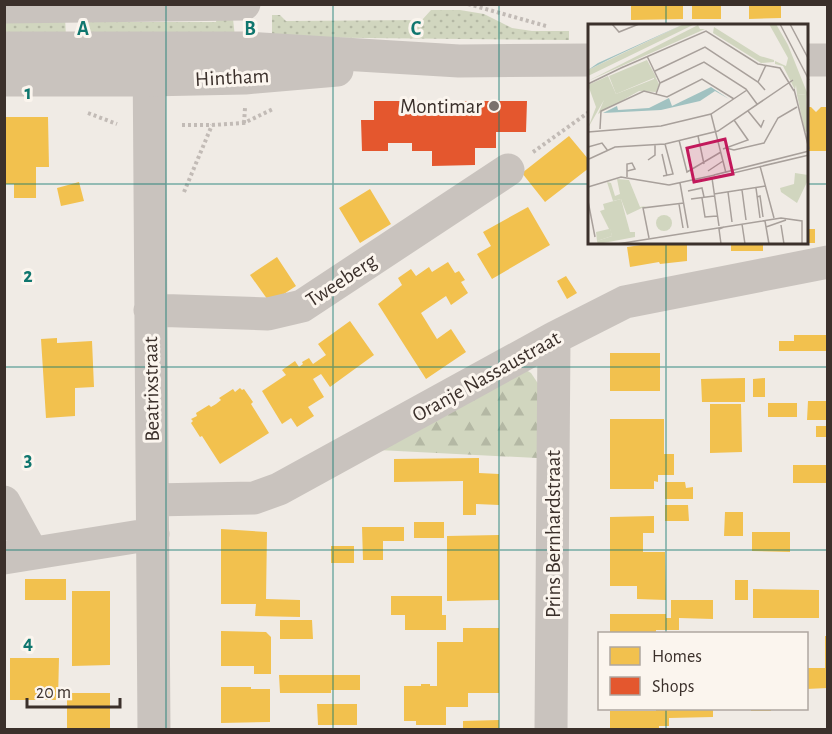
<svg xmlns="http://www.w3.org/2000/svg" width="832" height="734" font-family="'Alegreya Sans',sans-serif">
<style>
.grass{fill:url(#grass-dots)}
.forest{fill:url(#forest-firs)}
.homes{fill:#f2c14e}
.shops{fill:#e4572e}
.lines{fill:none;stroke-linecap:round;stroke-linejoin:round}
.path{stroke:#c2bbb6;stroke-width:4;stroke-dasharray:3 3;stroke-linecap:butt}
.minor{stroke:#c9c3be;stroke-width:33}
.tertiary{stroke:#c9c3be;stroke-width:33}
.grid{fill:none;stroke:#0f766e;stroke-width:1.5;stroke-opacity:0.55}
.poi-dot{fill:#7a716c;stroke:#fbf5ee;stroke-width:2}
.labels{text-anchor:middle;stroke-width:6;stroke-linejoin:round;paint-order:stroke}
.street-label{font-size:21px;fill:#3b302b;stroke:#fbf5ee}
.poi-label{font-size:21px;fill:#3b302b;stroke:#fbf5ee;text-anchor:end}
.inset-road{fill:none;stroke:#a8a09b;stroke-width:1.5}
.view{fill:#c2185b;fill-opacity:0.15;stroke:#c2185b;stroke-width:3}
.inset-edge{fill:none;stroke:#3b302b;stroke-width:3}
.grid-label{font-size:20px;text-anchor:middle;font-weight:bold;fill:#0f766e;stroke:#fbf5ee;stroke-width:6;stroke-linejoin:round;paint-order:stroke}
</style>
<defs>
<pattern id="grass-dots" width="8" height="8" patternUnits="userSpaceOnUse" patternTransform="scale(1.5)"><rect width="8" height="8" fill="#d1d6bf"/><path d="M2 2h.1M6 6h.1" fill="none" stroke="#b4b8a4" stroke-width="1.8" stroke-linecap="round"/></pattern>
<pattern id="forest-firs" width="22" height="20" patternUnits="userSpaceOnUse" patternTransform="scale(1.5)"><rect width="22" height="20" fill="#d1d6bf"/><path d="M5 1l3.5 6h-7zM16 11l3.5 6h-7z" fill="#b4b8a4"/></pattern>
</defs>
<rect width="100%" height="100%" fill="#f0ebe5"/>
<path class="grass" d="M431,10H460L484,14L512,28L532,31H569V40L272,37V15H280L286,21L422,20Z
M86,16L123,22H216L217,17L233,19L235,37H87Z
M11,17H65L66,37H5L4,24Z"/>
<path class="forest" d="M521,367L531,373L539,385L537,458L378,450Z"/>
<path class="homes" d="M683,4V19L631,20V4Z
M692,4H721V19H692Z
M749,4H781V18L749,19Z
M806,107H811L816,112L821,107H828V151H806Z
M4,117H48L49,167H36V198H14V184H4Z
M569,136L589,160V168L545,202L522,173Z
M79,182L84,201L61,206L57,188Z
M370,189L391,224L360,243L339,208Z
M528,207L550,245L492,279L477,254L491,246L483,232Z
M806,229H815V243H806Z
M655,243H687V261L660,264L659,262L630,267L627,247Z
M731,243H763V251H731Z
M277,257L296,286L270,303L250,275Z
M448,262L455,273L459,271L465,280L461,282L468,293L451,305L446,296L421,313L437,339L451,329L466,352L426,379L378,304L402,285L398,278L411,269L416,276L429,267L432,272Z
M566,276L577,293L567,299L557,281Z
M350,321L374,355L330,387L321,374L313,379L324,397L308,407L314,416L297,427L291,418L282,424L262,391L286,375L282,370L295,361L299,367L303,364L302,362L309,358L313,364L326,355L318,344Z
M794,335H826V351H779V341H794Z
M57,338V343L92,341L94,387L75,388V416L46,418L41,339Z
M610,353H660V391H610Z
M745,378V402H702L701,379Z
M765,378V397H753V379Z
M240,388L242,390L244,389L253,402L251,404L269,433L220,464L202,436L200,437L191,423L193,421L191,419L197,416L196,413L209,405L211,407L216,404L221,400L219,398L233,389L235,392Z
M808,401H828V420H807Z
M768,403H797V417H768Z
M710,404H741L742,452L710,453Z
M610,419H664V454H674V475H658V482L654,481V489H610Z
M816,426H828V437H816Z
M479,458V473L499,474V505L476,504V515H463V481L394,482V459Z
M793,465H828V483H793Z
M665,482H685L686,488L693,487V499H665Z
M665,505H688L689,521H665Z
M725,512H743V536H724Z
M654,516V533H643V552H665L666,600L637,599V586H610V517Z
M414,522H444V538H414Z
M362,527H404V541H383V560H363Z
M221,529L267,532L266,599L300,600V617L255,616L256,604H221Z
M752,532H790V552L752,551Z
M499,535V600L447,601V536Z
M331,546H354V563H331Z
M25,579H66V600H25Z
M735,580H748V600H735Z
M753,589L819,590V618H753Z
M72,591H110V665L72,666Z
M391,596H442V615H446V630H405V615H391Z
M671,600H713V619L679,618V630H656V634H610V614H666V618H671Z
M280,620H312L313,639H280Z
M463,628H499V693H468V707H446V725H416V721H404V686H421V684H430V686H437V642H463Z
M221,631L266,632L271,637V674H254V666H221Z
M825,636H828V688L806,689V668H825Z
M10,658H59L58,700H10Z
M279,675H360V690H331V693H280Z
M221,687H251V689H270V722L221,723Z
M67,693H110V730H67Z
M317,704H357V725H318Z
M656,708H713V717L669,718V726H659V730H610V711H656Z
M751,708H771V711H751Z
M499,720V730H463V721Z"/>
<path class="shops" d="M374,101H527L526,132H496V148H475V165L432,166V151H412V143H388V151H362L361,120H374Z"/>
<g class="lines">
<path class="path" d="M468,4L546,26
M88,113L117,124
M244,123L245,108
M182,125H212L244,123L273,109
M533,152L589,112
M184,192L212,125"/>
<path class="minor" d="M4,7L244,4
M149,51L154,730
M150,310L268,314L302,306L508,170
M153,500L254,498L279,489L554,338L625,302L828,262
M4,502L32,553
M4,558L153,534
M551,730L554,338"/>
<path class="tertiary" d="M4,48H244L459,61L589,60
M806,60H828
M4,80H148L245,78L337,70"/>
</g>
<path class="grid" d="M166,4V730M333,4V730M499,4V730M666,4V26M4,184H589M806,184H828M666,243V634M4,367H828M4,550H828M666,708V730"/>
<circle class="poi-dot" cx="494" cy="106" r="6"/>
<g class="labels">
<g class="street-label">
<text transform="translate(232 77) rotate(-3)" y="7">Hintham</text>
<text transform="translate(341 280) rotate(-33)" y="7">Tweeberg</text>
<text transform="translate(486 376) rotate(-29)" y="7">Oranje Nassaustraat</text>
<text transform="translate(151 389) rotate(-91)" y="7">Beatrixstraat</text>
<text transform="translate(553 534) rotate(-90)" y="7">Prins Bernhardstraat</text>
</g>
<g class="poi-label">
<text x="482" y="113">Montimar</text>
</g>
</g>
<g transform="translate(588 24)">
<rect width="220" height="220" fill="#f0ebe5"/>
<path d="M96,0H107L0,52V46ZM181,0H188L200,21L220,71V81L218,70L209,71L208,61L207,66L195,42L187,40V37L198,42L200,34ZM110,1L112,5H117L0,57ZM126,3L172,32L186,36V38L173,39L125,9ZM66,50L71,60L68,68L51,67L10,90L16,76L0,104L8,83L0,61L20,52L28,70L66,55ZM220,147V156L209,179L193,168L192,164L206,160L207,149L220,151Z" fill="#d1d6bf"/>
<path d="M29,155L41,156L52,183L58,182L39,191L33,175L25,177L19,158L23,159L27,172L32,170ZM18,185L24,212L9,217L8,208L21,205L12,187Z" fill="#d1d6bf"/>
<path d="M68 199a8 8 0 1 1 16 0a8 8 0 1 1-16 0Z" fill="#d1d6bf"/>
<path d="M59,36L68,53L28,70L21,52ZM33,175L42,208H47V213L10,220L9,217L24,212L15,180Z" fill="#d1d6bf"/>
<path d="M218,70L220,107L217,108L209,71Z" fill="#d1d6bf"/>
<path d="M96,0L24,34L0,46L10,39ZM123,63L141,75L127,67L112,77L73,86L15,89L29,82L30,86L61,84L81,74L84,82Z" fill="#a1c2c1"/>
<path class="inset-road" d="M24,0L31,8L51,0M192,0L221,56M202,0L221,36M59,32L72,59L68,70M33,44L118,7L170,40L192,44L206,67M67,47L117,23L170,58L177,66M170,58L178,41M72,59L116,38L158,65L169,80M0,60L35,43M206,65L221,125M160,87L173,103L176,96M123,90L138,149M12,105L13,87L56,67L79,73L114,55L146,75M0,108L73,102L123,90L159,66M110,112L116,140M91,116L99,148L133,128M0,123L14,119L20,127M138,124L146,126L176,119L190,94L209,83M135,125L160,116L146,96M74,130L79,152M0,131V150M1,135L27,123L77,120L130,107L205,56M60,136L67,131V121M172,142L186,194M120,147L135,137M126,151L221,127M75,152L85,150L77,120M39,153V147L47,145L44,139L39,140V147M92,159L100,204M81,161L127,151M0,163L33,153L81,161M168,164L172,194M154,166L158,196M100,167L114,164L116,173M140,168L144,198M126,170L178,162M169,173L172,172L175,193M114,174L117,193L129,192M103,175L126,172M0,177L7,213M91,180L95,204M174,197H177L181,220M154,200L157,220M193,201L196,220M131,202L124,154L221,131M178,203L198,196M61,214L55,184L96,179M29,220L193,194L214,197V220M133,220L131,205L136,203"/>
<path class="view" d="M137,115L145,150L106,158L99,124Z"/>
<rect width="220" height="220" class="inset-edge"/>
</g>
<g class="grid-label">
<text x="83" y="35">A</text>
<text x="250" y="35">B</text>
<text x="416" y="35">C</text>
<text x="28" y="99">1</text>
<text x="28" y="282">2</text>
<text x="28" y="466">3</text>
<text x="28" y="649">4</text>
</g>
<rect width="832" height="734" fill="none" stroke="#3b302b" stroke-width="12"/>
<rect x="598" y="632" width="210" height="78" fill="#fbf5ee" stroke="#aea6a0" stroke-width="1.5"/>
<rect x="610" y="647" width="30" height="18" fill="#f2c14e" stroke="#aea6a0" stroke-width="1.5"/>
<text x="652" y="662" font-size="18" fill="#3b302b">Homes</text>
<rect x="610" y="677" width="30" height="18" fill="#e4572e" stroke="#aea6a0" stroke-width="1.5"/>
<text x="652" y="692" font-size="18" fill="#3b302b">Shops</text>
<path d="M27 698v9h93v-9" fill="none" stroke="#3b302b" stroke-width="3"/>
<text x="36" y="698" font-size="18" fill="#3b302b" stroke="#fbf5ee" stroke-width="4.5" paint-order="stroke">20 m</text>
</svg>
